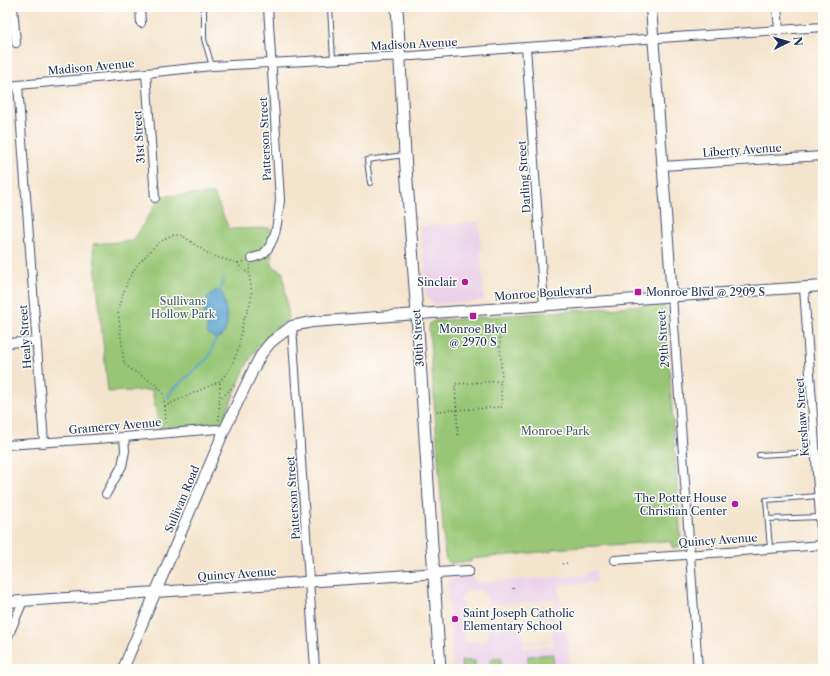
<svg xmlns="http://www.w3.org/2000/svg" width="830" height="676" font-family="'Libre Caslon Text',serif">
<style>
.built{fill:#ecd1e9;fill-rule:evenodd}
.green{fill:#98c675;stroke:#5a7a6a}
.water{fill:#5ba3d1;stroke:#3b6998}
.lines{fill:none;stroke-linecap:round;stroke-linejoin:round}
.stream{stroke:#5ba3d1;stroke-width:2}
.service-casing{stroke:#3c4a6f;stroke-width:6}
.minor-casing{stroke:#3c4a6f;stroke-width:10}
.tertiary-casing{stroke:#3c4a6f;stroke-width:12}
.secondary-casing{stroke:#3c4a6f;stroke-width:13}
.path{stroke:#3c4a6f;stroke-width:1.5;stroke-dasharray:1 3;stroke-linecap:butt}
.service{stroke:#fff;stroke-width:4}
.minor{stroke:#fff;stroke-width:8}
.tertiary{stroke:#fff;stroke-width:10}
.secondary{stroke:#fff;stroke-width:11}
.poi-dot{fill:#b5179e;stroke:#fdfcf7;stroke-width:1.5}
.labels{text-anchor:middle;stroke-width:3;stroke-linejoin:round;paint-order:stroke}
.street-label{font-size:11px;fill:#1b2f5e;stroke:#fdfcf7}
.poi-label{font-size:11px;fill:#1b2f5e;stroke:#fdfcf7;text-anchor:end}
.park-label{font-size:11px;fill:#405c65;stroke:#fdfcf7}
</style>
<rect width="100%" height="100%" fill="#fdfcf7"/>
<filter id="ink" filterUnits="userSpaceOnUse"><feTurbulence type="fractalNoise" baseFrequency=".025" numOctaves="2"/><feDisplacementMap in="SourceGraphic" scale="8" xChannelSelector="R" yChannelSelector="G"/><feConvolveMatrix kernelMatrix="1 2 1 2 8 2 1 2 1" color-interpolation-filters="sRGB"/></filter>
<filter id="wash" filterUnits="userSpaceOnUse"><feTurbulence type="fractalNoise" baseFrequency=".012" numOctaves="4" result="noise"/><feDisplacementMap in="SourceGraphic" scale="16" xChannelSelector="R" yChannelSelector="G"/><feGaussianBlur stdDeviation="0.9" result="paint"/><feColorMatrix in="noise" values="0 0 0 0 0 0 0 0 0 0 0 0 0 0 0 0 0 1.4 0 .05"/><feComposite in="paint" operator="in"/></filter>
<g filter="url(#wash)">
<rect width="100%" height="100%" fill="#f5e4cd"/>
<path class="built" d="M479,222L484,301L434,304L428,299L426,293L421,226Z
M596,568L600,626L567,629L570,669H554L553,654L528,656L529,669H501L500,658L490,659V669H475V661H461L462,669H453L447,586L450,579L471,577L476,581L481,582L585,575ZM597,583L599,626L552,630L553,646L523,649V644L547,642L546,618L561,616L559,585ZM482,590V595L485,594V597H487V614H489V605L543,601V599H555L556,613H549V616H545L547,640H543L542,642H539V641L523,642L522,624L490,626L489,617H487L488,633H489L488,641L465,642V640H463L464,630H463L462,624H464L462,614H463V604H461L460,599H462V596H465V591Z"/>
<path class="green" d="M214,194L229,229L270,228L272,265L283,273L289,320C256,336 245,368 232,399C229,407 226,415 221,422L218,424L159,428L152,390L108,392L93,244L133,241L161,196Z
M659,304L662,305L665,309L681,542L680,546L673,548L669,541L554,549L551,551L471,559V562L450,563L446,559L445,556L429,328L430,323L434,321Z
M553,654L554,669H529L528,656Z
M501,658V669H490V659Z
M461,661H475V669H462Z"/>
<path class="water" d="M215,291H220L223,295C225,310 234,331 216,339L207,333C205,328 209,325 208,321C207,318 205,315 204,312C202,302 208,297 215,291Z"/>
<g class="lines">
<path class="stream" d="M220,291L224,278
M168,398L171,391L209,357L216,339"/>
</g>
</g>
<g filter="url(#ink)">
<g class="lines">
<g class="service-casing">
<path id="service" d="M204,7V39L212,66
M330,7L333,60
M370,183L367,160L405,155
M759,455L815,452
M768,519L820,517
M770,548L766,500L819,496"/>
</g>
<g class="minor-casing">
<path id="minor" d="M13,7L16,43
M140,7L141,23
M777,7L779,29
M526,47L544,305
M146,73L155,198
M18,85L44,443
M7,86L118,76L212,66L382,57L413,56L526,47L823,27
M662,166L823,156
M252,258C256,257 261,256 264,253C277,241 278,217 280,200L268,7
M804,288L822,545
M672,296L698,669
M292,326L315,669
M7,343L36,341
M7,445L124,437L217,429L224,431
M106,494L122,466L125,451L124,437
M615,560L823,545
M7,639L23,601"/>
</g>
<g class="tertiary-casing">
<path id="tertiary" d="M651,7L672,296
M7,602L468,571
M123,669L224,431L255,366L262,353L271,342L292,326L312,322L404,315L823,286"/>
</g>
<g class="secondary-casing">
<path id="secondary" d="M397,7L405,155L417,314L440,669"/>
</g>
<path class="path" d="M238,263L245,261
M219,400L236,384
M165,406C164,403 164,398 163,394C158,381 133,374 124,363L118,311L119,305L128,280L137,265L153,248L163,240L172,235H179L183,236L204,251L213,256L238,263L241,268L248,273
M437,411L502,407L500,381
M219,420L220,381
M166,423L165,406L220,381C230,370 238,355 240,340C241,334 242,328 243,322C246,314 250,306 251,298C253,286 247,277 250,265
M458,435L455,384L502,381L499,323
M562,564L568,563
M513,588V592"/>
<use href="#service" class="service"/>
<use href="#minor" class="minor"/>
<use href="#tertiary" class="tertiary"/>
<use href="#secondary" class="secondary"/>
</g>
</g>
<g class="poi-dot">
<circle cx="465" cy="282" r="4"/>
<rect x="634" y="288" width="8" height="8" rx="2"/>
<rect x="469" y="312" width="8" height="8" rx="2"/>
<circle cx="735" cy="504" r="4"/>
<circle cx="455" cy="619" r="4"/>
</g>
<g class="labels">
<g class="street-label">
<text transform="translate(414 44) rotate(-3)" y="4">Madison Avenue</text>
<text transform="translate(91 67) rotate(-5)" y="4">Madison Avenue</text>
<text transform="translate(139 137) rotate(-94)" y="4">31st Street</text>
<text transform="translate(265 139) rotate(-93)" y="4">Patterson Street</text>
<text transform="translate(742 150) rotate(-4)" y="4">Liberty Avenue</text>
<text transform="translate(524 177) rotate(-94)" y="4">Darling Street</text>
<text transform="translate(543 293) rotate(-4)" y="4">Monroe Boulevard</text>
<text transform="translate(25 337) rotate(-94)" y="4">Healy Street</text>
<text transform="translate(418 338) rotate(-94)" y="4">30th Street</text>
<text transform="translate(663 339) rotate(-94)" y="4">29th Street</text>
<text transform="translate(802 417) rotate(-94)" y="4">Kershaw Street</text>
<text transform="translate(115 426) rotate(-5)" y="4">Gramercy Avenue</text>
<text transform="translate(293 498) rotate(-94)" y="4">Patterson Street</text>
<text transform="translate(182 499) rotate(-67)" y="4">Sullivan Road</text>
<text transform="translate(718 540) rotate(-4)" y="4">Quincy Avenue</text>
<text transform="translate(237 574) rotate(-4)" y="4">Quincy Avenue</text>
</g>
<g class="poi-label">
<text x="457" y="286">Sinclair</text>
<text x="646" y="296" text-anchor="start">Monroe Blvd @ 2909 S</text>
<text x="473" y="333" text-anchor="middle">Monroe Blvd<tspan x="473" dy="13">@ 2970 S</tspan></text>
<text x="727" y="502">The Potter House<tspan x="727" dy="13">Christian Center</tspan></text>
<text x="463" y="617" text-anchor="start">Saint Joseph Catholic<tspan x="463" dy="13">Elementary School</tspan></text>
</g>
<g class="park-label">
<text x="183" y="305">Sullivans<tspan x="183" dy="13">Hollow Park</tspan></text>
<text x="555" y="435">Monroe Park</text>
</g>
</g>
<rect width="830" height="676" fill="none" stroke="#fdfcf7" stroke-width="24"/>
<g transform="translate(788 42) rotate(85)" stroke="#fdfcf7" stroke-width="3" paint-order="stroke">
<path d="M0-3L7 15L0 10L-7 15Z" fill="#1b2f5e"/>
<text y="-6" font-size="11" font-weight="bold" text-anchor="middle" fill="#1b2f5e">N</text>
</g>
</svg>
